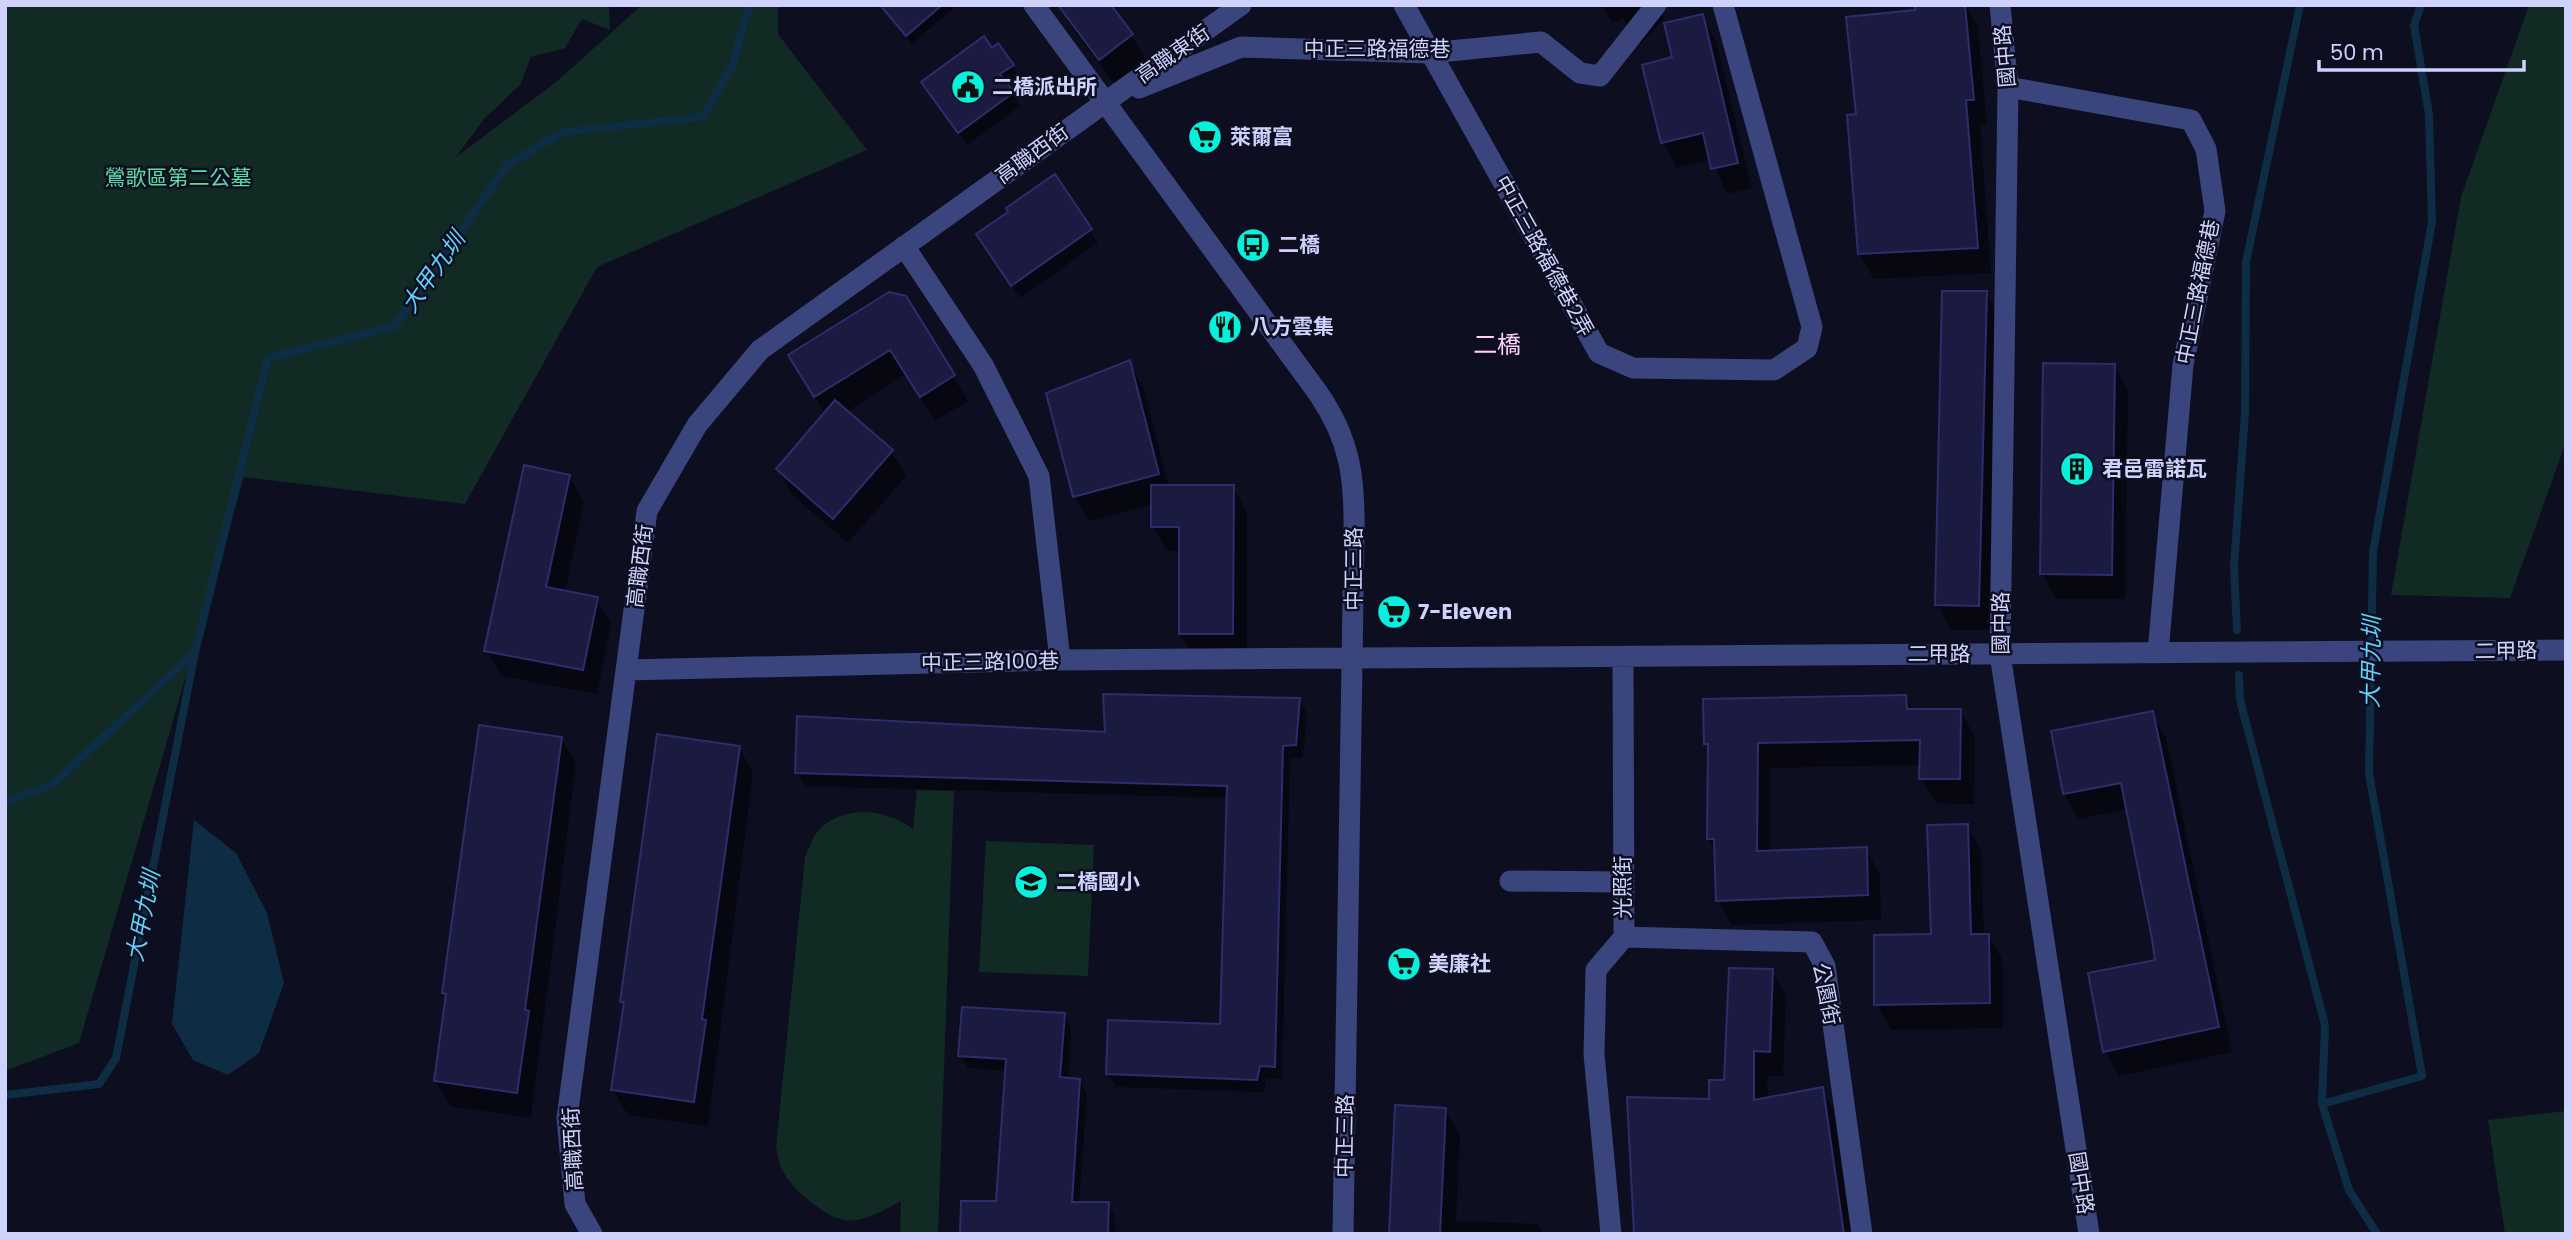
<svg xmlns="http://www.w3.org/2000/svg" width="2571" height="1239" font-family="Poppins,'Noto Sans TC',sans-serif">
<style>
.green{fill:#112a24}
.water{fill:#0e2d44}
.shadow{fill:#0007}
.lines{fill:none;stroke-linecap:round;stroke-linejoin:round}
.stream{stroke:#0e2d44;stroke-width:8}
.building{fill:#1b1a40;stroke:#2d2d6b;stroke-width:2}
.minor{stroke:#3a447d;stroke-width:21}
.labels{text-anchor:middle;stroke-width:5;stroke-linejoin:round;paint-order:stroke}
.street-label{font-size:21px;fill:#ced2fd;stroke:#0d0e20}
.poi-label{font-size:21px;font-weight:bold;fill:#ced2fd;stroke:#0d0e20;text-anchor:start}
.park-label{font-size:21px;fill:#5ddba3;stroke:#0d0e20}
.water-label{font-size:23px;font-style:italic;fill:#5fd0fa;stroke:#0d0e20}
.quarter-label{font-size:24px;fill:#fed0f6;stroke:#0d0e20}
</style>
<rect width="100%" height="100%" fill="#0d0e20"/>
<path class="green" d="M5,5H609L610,30L582,19L565,48L531,57L520,85L484,119L456,157L556,82L642,5H778V34L867,150L597,267L465,504L244,477L79,1043L5,1071Z
M2529,5H2566V442L2510,598L2391,595L2461,197Z
M917,790L954,791L938,1234H900L901,1201C884,1210 863,1223 844,1220C825,1217 792,1189 784,1173C779,1166 778,1155 776,1147L805,857C809,849 812,838 817,832C842,804 885,808 913,829Z
M986,841L1094,845L1088,976L979,972Z
M2566,1111V1234H2505L2488,1120Z"/>
<path class="water" d="M194,820L236,853L267,913L284,983L259,1053L228,1075L193,1060L172,1024Z"/>
<path class="shadow" d="M890,5H955V7L912,44L885,9Z
M1602,5H1661L1664,19L1639,45L1624,19L1612,23Z
M1926,5H1965L1978,27L1987,125H1980L1991,273L1874,279L1859,254L1858,116Z
M1061,7L1131,35L1146,60L1115,84L1075,32Z
M1702,16L1716,41L1752,188L1727,194L1711,159L1677,168L1663,142L1674,59Z
M992,50L1012,66L1020,79L1008,87L1020,106L967,145L931,96Z
M1054,176L1098,243L1020,298L985,248L1010,212Z
M1986,293L2000,318L1993,630H1951L1937,604Z
M905,297L968,401L935,421L906,374L846,412L891,451L906,476L848,543L792,495L778,469L825,414L805,380Z
M1129,362L1143,387L1169,487H1233L1247,512V659H1195L1180,634V551H1167L1152,526V505L1089,521L1074,496Z
M2114,366L2128,391L2125,599H2056L2042,574Z
M569,476L584,501L565,592L596,598L611,623L597,694L501,676L486,650Z
M1905,697L1913,710L1960,711L1975,736L1974,804L1936,803L1921,778V765L1771,768L1770,852L1866,849L1880,874L1881,920L1732,925L1718,900L1716,852L1708,838L1709,750L1706,743Z
M1299,699L1307,713L1303,758H1290L1282,1079L1266,1078L1264,1092L1116,1087L1108,1074L1222,1026L1229,798L805,786L797,773L1107,733Z
M2152,713L2166,738L2232,1052L2119,1076L2105,1051L2156,962L2128,809L2079,819L2064,794L2053,732Z
M561,739L576,764L531,1118L450,1106L436,1081L447,999L444,993Z
M739,747L753,773L708,1126L628,1115L613,1090L625,1007L622,1001Z
M1967,826L1981,851L1984,935H1988L2003,961V1028L1891,1030L1876,1004L1933,936Z
M1772,971L1786,996L1783,1076H1767L1768,1099L1822,1089L1836,1114L1853,1234H1634L1711,1101L1726,1081Z
M1064,1015L1071,1028L1068,1080H1079L1087,1094L1079,1204H1108L1115,1217V1234H962L998,1203L1006,1071L968,1068L960,1055Z
M1445,1110L1460,1135L1456,1221L1538,1224L1544,1234H1391Z"/>
<g class="lines">
<path class="stream" d="M2237,630L2234,566L2245,413L2246,262L2300,5
M2239,675L2240,700L2325,1025L2322,1104
M5,802L52,785L195,652L268,358L395,326L507,165L563,132L703,117L733,64L749,5
M5,1095L99,1084L116,1058L195,652
M2377,1234L2349,1190L2322,1104L2422,1076L2369,773L2373,552L2432,222L2429,115L2414,25L2421,5"/>
</g>
<path class="building" d="M880,5H942L906,36Z
M1058,5H1111L1133,34L1099,60Z
M1915,5H1965L1974,100H1966L1978,248L1858,254L1847,115L1856,114L1846,17L1915,10Z
M1703,14L1738,163L1711,169L1703,133L1661,143L1642,65L1672,57L1664,23Z
M984,36L992,48L998,43L1014,65L1000,74L1014,92L958,133L921,82Z
M1055,174L1092,229L1011,286L976,234L1008,212L1006,208Z
M1942,291H1987L1979,606L1935,605Z
M889,292L906,296L955,375L920,397L890,350L814,397L788,355Z
M1130,360L1159,474L1073,497L1046,393Z
M2043,363L2115,364L2112,575L2040,574Z
M835,400L893,450L833,519L776,469Z
M524,465L570,475L546,587L598,597L583,670L484,651Z
M1151,485H1234L1233,634H1179V527H1151Z
M1103,694L1300,698L1296,745L1283,746L1275,1067L1260,1066L1257,1080L1106,1074L1108,1020L1220,1024L1227,786L795,773L797,716L1105,732Z
M1906,695L1907,709H1961L1960,779H1919L1920,740L1758,743L1757,851L1867,847L1868,895L1716,901L1714,839H1707L1708,744H1704L1703,699Z
M2153,711L2219,1027L2103,1052L2088,973L2155,960L2152,939L2121,783L2063,794L2051,731Z
M479,725L562,737L525,1010L529,1011L517,1093L434,1081L446,994L442,993Z
M657,734L740,746L702,1019L706,1020L694,1102L611,1090L624,1002H620Z
M1968,824L1971,934H1989L1990,1003L1874,1005V935L1931,934L1927,825Z
M1729,968L1773,969L1770,1052L1754,1051V1100L1823,1087L1844,1234H1634L1627,1097L1709,1099V1080H1724Z
M962,1007L1065,1013L1060,1077L1080,1079L1072,1202H1109L1108,1234H960L961,1201H996L1006,1059L958,1056Z
M1395,1105L1446,1108L1440,1234H1389Z"/>
<g class="lines">
<path class="minor" d="M1034,5L1318,393C1351,441 1355,479 1354,536L1343,1234
M1404,5L1599,353L1633,368L1774,370L1807,348L1812,327L1723,5
M2000,5L2008,87L2000,654L2089,1234
M2008,87L2191,120L2206,149L2215,211L2183,365L2158,653
M1139,88L1241,47L1429,53L1541,42L1580,73L1600,76L1656,5
M904,246L983,365L1039,476L1060,660
M627,670L1060,660L2566,650
M1510,881L1623,882
M1624,937L1812,942L1825,966L1862,1234
M592,1234L575,1204L567,1118L647,511L697,425L760,350L1241,5
M1611,1234L1594,1054L1596,970L1624,937L1623,657"/>
</g>
<defs>
<g id="civic-disc" transform="scale(1.75)"><circle r="9.5" fill="#07f0db" stroke="#0d0e20"/><path d="M-.6-6.5H3V-4.5H.6V-3L4-1V1h2V6H-6V1h2V-1L-.6-3ZM-1.2 2.5V6h2.4V2.5Z" fill="#111"/></g>
<g id="supermarket-disc" transform="scale(1.75)"><circle r="9.5" fill="#07f0db" stroke="#0d0e20"/><path d="M-6-5.5h2.5l.6 2H6L4.5 2H-2.5L-4.4-4H-6ZM-1.5 3.2a1.3 1.3 0 1 0 .1 0ZM3 3.2a1.3 1.3 0 1 0 .1 0Z" fill="#111"/></g>
<g id="bus-disc" transform="scale(1.75)"><circle r="9.5" fill="#07f0db" stroke="#0d0e20"/><path d="M-5-6H5V4H4V6H2V4H-2V6H-4V4H-5ZM-3.5-4V0h7V-4ZM-3.5 1.2v1.5H-2V1.2ZM2 1.2v1.5H3.5V1.2Z" fill="#111"/></g>
<g id="restaurant-disc" transform="scale(1.75)"><circle r="9.5" fill="#07f0db" stroke="#0d0e20"/><path d="M-5-6h1v4h1v-4h1v4h1v-4h1v5L-1.5 .5V6h-2V.5L-5-1ZM5-6V6H3V1.5H1.5Q1.5-4 5-6Z" fill="#111"/></g>
<g id="building-disc" transform="scale(1.75)"><circle r="9.5" fill="#07f0db" stroke="#0d0e20"/><path d="M-4-6H4V6H1V3H-1V6H-4ZM-2.5-4.3h1.7v1.8h-1.7ZM.8-4.3h1.7v1.8H.8ZM-2.5-1h1.7V.8h-1.7ZM.8-1h1.7V.8H.8Z" fill="#111"/></g>
<g id="school-disc" transform="scale(1.75)"><circle r="9.5" fill="#07f0db" stroke="#0d0e20"/><path d="M0-5L7-2L0 1L-7-2ZM-4 1L0 2.5L4 1V4Q0 6-4 4Z" fill="#111"/></g>
</defs>
<g fill-rule="evenodd">
<use href="#civic-disc" x="968" y="87"/>
<use href="#supermarket-disc" x="1205" y="137"/>
<use href="#bus-disc" x="1253" y="245"/>
<use href="#restaurant-disc" x="1225" y="327"/>
<use href="#building-disc" x="2077" y="469"/>
<use href="#supermarket-disc" x="1394" y="612"/>
<use href="#school-disc" x="1031" y="882"/>
<use href="#supermarket-disc" x="1404" y="964"/>
</g>
<g class="labels">
<g class="street-label">
<text x="1377" y="56">中正三路福德巷</text>
<text transform="translate(1173 54) rotate(-35)" y="7">高職東街</text>
<text transform="translate(2005 56) rotate(-95)" y="7">國中路</text>
<text transform="translate(1032 154) rotate(-36)" y="7">高職西街</text>
<text transform="translate(1544 256) rotate(61)" y="7">中正三路福德巷2弄</text>
<text transform="translate(2198 292) rotate(-79)" y="7">中正三路福德巷</text>
<text transform="translate(640 566) rotate(-83)" y="7">高職西街</text>
<text transform="translate(1354 569) rotate(-90)" y="7">中正三路</text>
<text transform="translate(2001 623) rotate(-90)" y="7">國中路</text>
<text transform="translate(2506 651) rotate(-1)" y="7">二甲路</text>
<text x="1939" y="661">二甲路</text>
<text transform="translate(990 662) rotate(-1)" y="7">中正三路100巷</text>
<text transform="translate(1623 887) rotate(-90)" y="7">光照街</text>
<text transform="translate(1826 994) rotate(79)" y="7">公園街</text>
<text transform="translate(1345 1136) rotate(-89)" y="7">中正三路</text>
<text transform="translate(573 1149) rotate(-93)" y="7">高職西街</text>
<text transform="translate(2081 1183) rotate(81)" y="7">國中路</text>
</g>
<g class="poi-label">
<text x="992" y="94">二橋派出所</text>
<text x="1230" y="144">萊爾富</text>
<text x="1278" y="252">二橋</text>
<text x="1250" y="334">八方雲集</text>
<text x="2102" y="476">君邑雷諾瓦</text>
<text x="1418" y="619">7-Eleven</text>
<text x="1056" y="889">二橋國小</text>
<text x="1428" y="971">美廉社</text>
</g>
<g class="park-label">
<text x="178" y="185">鶯歌區第二公墓</text>
</g>
<g class="water-label">
<text transform="translate(433 272) rotate(-55)" y="8">大甲九圳</text>
<text transform="translate(2371 662) rotate(-89)" y="8">大甲九圳</text>
<text transform="translate(143 916) rotate(-79)" y="8">大甲九圳</text>
</g>
<g class="quarter-label">
<text x="1497" y="353">二橋</text>
</g>
</g>
<rect width="2571" height="1239" fill="none" stroke="#ced2fd" stroke-width="14"/>
<path d="M2319 60v10h205v-10" fill="none" stroke="#ced2fd" stroke-width="3.5"/>
<text x="2330" y="60" font-size="21" fill="#ced2fd" stroke="#0d0e20" stroke-width="5" paint-order="stroke">50 m</text>
</svg>
